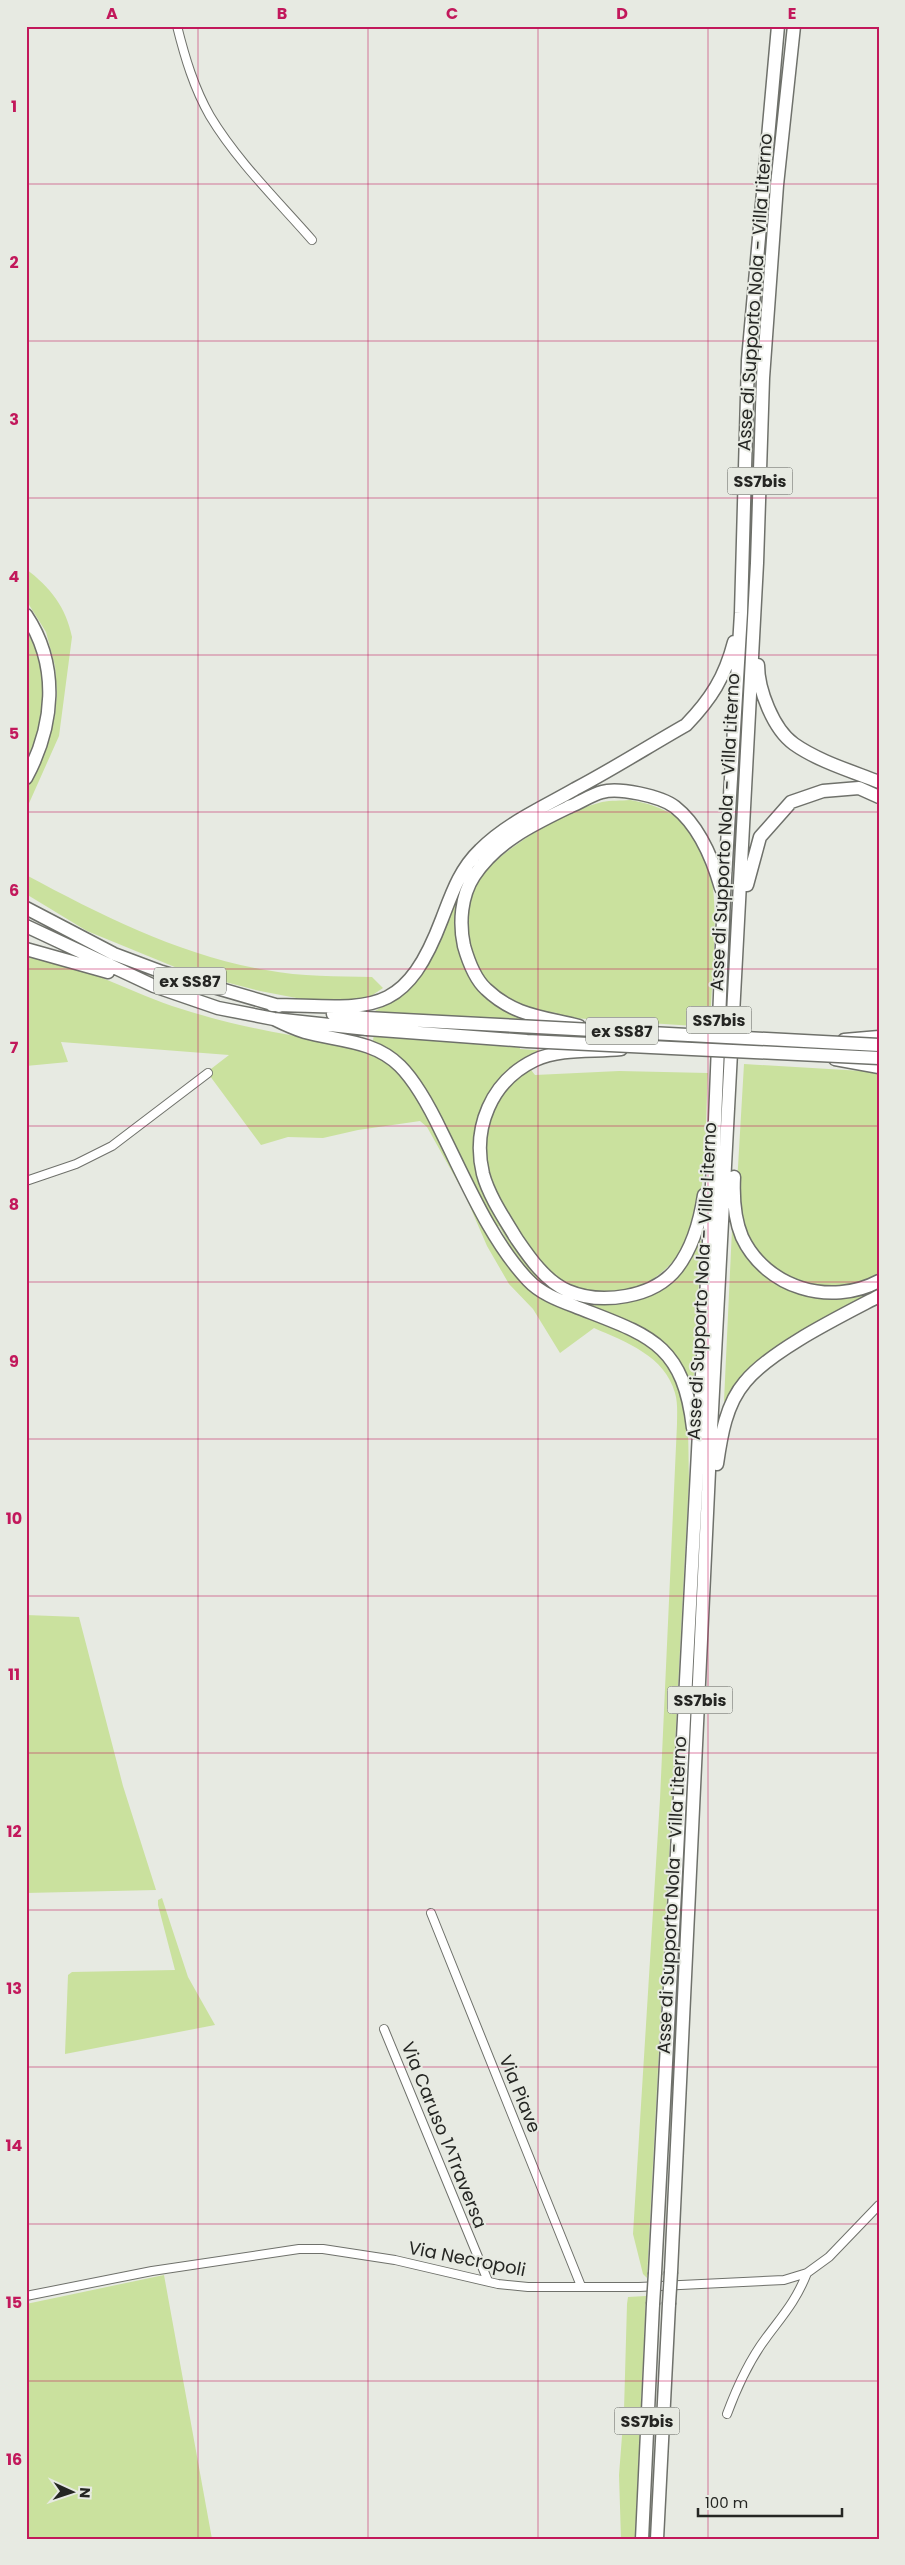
<svg xmlns="http://www.w3.org/2000/svg" width="905" height="2565" font-family="Poppins,sans-serif">
<style>
.green{fill:#cae19e}
.lines{fill:none;stroke-linecap:round;stroke-linejoin:round}
.minor-casing{stroke:#6f716b;stroke-width:10}
.trunk-casing{stroke:#6f716b;stroke-width:15}
.minor{stroke:#fff;stroke-width:8}
.trunk{stroke:#fff;stroke-width:12}
.trunk-bridge-casing{stroke:#6f716b;stroke-width:15;stroke-linecap:butt}
.trunk-bridge{stroke:#fff;stroke-width:12}
.grid{fill:none;stroke:#c2185b;stroke-width:1;stroke-opacity:0.55}
.labels{text-anchor:middle;stroke-width:4;stroke-linejoin:round;paint-order:stroke}
.shield{fill:#e7eae2;stroke:#5f615c;stroke-width:1}
.shield-label{font-size:16px;font-weight:bold;fill:#252623}
.street-label{font-size:18px;fill:#252623;stroke:#e7eae2}
.neatline{fill:none;stroke:#c2185b;stroke-width:2}
.grid-label{font-size:16px;text-anchor:middle;font-weight:bold;fill:#c2185b}
</style>
<rect width="100%" height="100%" fill="#e7eae2"/>
<path class="green" d="M26,569C50,587 66,607 72,637L59,736L26,810V786L47,742L55,715L57,693L55,666L46,632L26,600Z
M26,630C52,674 46,719 26,764Z
M630,800C714,814 717,876 714,947C713,974 711,1000 710,1027L557,1017V1013L523,1009L520,1049L548,1051L524,1061L535,1075L619,1071L708,1073C705,1122 708,1176 694,1224C675,1285 600,1320 549,1273C533,1257 522,1236 510,1217L502,1224C517,1249 531,1275 558,1291C608,1321 678,1296 698,1241H701L693,1392C662,1307 593,1327 536,1279C519,1265 509,1245 499,1226L490,1232C504,1258 523,1286 549,1301C595,1326 663,1329 681,1388C690,1416 688,1449 689,1479L647,2278L643,2274L633,2234L660,1799L677,1424C677,1415 678,1403 675,1393C665,1356 626,1342 594,1328L560,1353L533,1309L509,1284L487,1246L465,1195L427,1127L420,1121L358,1130L323,1138L288,1137L261,1145L207,1072L229,1055L61,1042L68,1062L26,1066V954C77,963 124,989 172,1006C211,1019 250,1028 290,1035C317,1040 350,1042 374,1057L380,1047L373,1043L375,1011C393,1000 411,990 423,973C450,937 450,888 482,856L491,865C520,839 564,812 602,802C611,800 621,801 630,800Z
M26,875C103,916 179,955 266,970C302,977 337,976 372,977L383,988L365,1000L312,1001L260,991L187,972L87,931L26,894Z
M744,1064L879,1072V1276L852,1286L819,1287L786,1277L760,1256L743,1228L737,1184Z
M732,1229H735L789,1290L879,1286V1291L778,1347L726,1403L724,1401Z
M26,1615L79,1617L123,1786L156,1890L26,1893Z
M162,1898L188,1977L215,2025L65,2054L68,1975L72,1972L175,1970L158,1905V1900Z
M164,2275L212,2539H26V2304Z
M646,2296L635,2539H621L619,2475L624,2410L627,2304L628,2297Z"/>
<g class="lines">
<g class="minor-casing">
<path id="minor" d="M177,26C185,58 194,88 210,116C237,161 277,200 312,240
M26,1181L76,1164L112,1146L208,1073
M431,1913L581,2286
M384,2029L488,2281
M26,2296L152,2271L299,2249H323L395,2260L498,2284L528,2287H639L784,2280L807,2273L829,2257L879,2205
M727,2414C737,2387 748,2362 766,2338C783,2315 796,2301 807,2273"/>
</g>
<g class="trunk-casing">
<path id="trunk" d="M26,615C60,666 54,726 26,778
M758,665C758,689 773,729 794,744C818,761 851,771 879,782
M747,885L760,837L791,802L823,791L859,788L879,797
M26,908L114,954L162,972L279,1006
M26,926L154,986L218,1008L274,1019L367,1029
M26,949L108,972
M272,1005C368,1006 403,1022 442,919C452,893 460,869 480,850C507,823 542,808 575,789C613,769 649,746 686,725C711,699 725,677 734,642
M333,1014L366,1018
M274,1019C284,1024 295,1029 305,1032C338,1041 374,1040 400,1066C417,1083 432,1112 442,1133C466,1181 491,1241 528,1280C540,1293 558,1300 574,1306C647,1335 683,1341 693,1428
M579,1026C544,1017 514,1016 486,989C475,979 468,960 464,946C459,923 461,896 474,876C497,841 534,824 571,806C581,802 591,795 602,792C618,787 661,796 675,807C699,826 713,860 721,888
M844,1040L879,1037
M621,1049C593,1052 561,1048 535,1060C491,1081 472,1128 483,1174C489,1196 504,1218 516,1238C529,1257 545,1281 568,1291C601,1305 654,1298 677,1268C693,1247 700,1222 704,1195
M835,1059L879,1067
M734,1177C733,1197 734,1218 742,1237C766,1288 830,1307 879,1281
M717,1464C721,1436 726,1404 745,1382C771,1350 841,1316 879,1296
M671,2272L711,1429L757,563L763,378L777,185L794,26
M655,2273L714,1146L724,895L741,613L748,360L778,26
M642,2539L653,2304
M657,2539L669,2304"/>
</g>
<use href="#minor" class="minor"/>
<use href="#trunk" class="trunk"/>
<g class="trunk-bridge-casing">
<path id="trunk-bridge" d="M366,1018L879,1045
M367,1029L527,1041L879,1058
M653,2304L655,2273
M669,2304L671,2272"/>
</g>
<use href="#trunk-bridge" class="trunk-bridge"/>
</g>
<path class="grid" d="M198,26V2539M368,26V2539M538,26V2539M708,26V2539M26,184H879M26,341H879M26,498H879M26,655H879M26,812H879M26,969H879M26,1126H879M26,1282H879M26,1439H879M26,1596H879M26,1753H879M26,1910H879M26,2067H879M26,2224H879M26,2381H879"/>
<g class="labels">
<g class="shield">
<rect x="727.5" y="467.5" width="65" height="27" rx="4"/>
<rect x="154" y="967.5" width="72" height="27" rx="4"/>
<rect x="686.5" y="1006.5" width="65" height="27" rx="4"/>
<rect x="586" y="1017.5" width="72" height="27" rx="4"/>
<rect x="667.5" y="1686.5" width="65" height="27" rx="4"/>
<rect x="614.5" y="2407.5" width="65" height="27" rx="4"/>
</g>
<g class="shield-label">
<text x="760" y="487">SS7bis</text>
<text x="190" y="987">ex SS87</text>
<text x="719" y="1026">SS7bis</text>
<text x="622" y="1037">ex SS87</text>
<text x="700" y="1706">SS7bis</text>
<text x="647" y="2427">SS7bis</text>
</g>
<g class="street-label">
<text transform="translate(755 292) rotate(-86)" y="6">Asse di Supporto Nola - Villa Literno</text>
<text transform="translate(725 832) rotate(-87)" y="6">Asse di Supporto Nola - Villa Literno</text>
<text transform="translate(702 1281) rotate(-87)" y="6">Asse di Supporto Nola - Villa Literno</text>
<text transform="translate(672 1895) rotate(-87)" y="6">Asse di Supporto Nola - Villa Literno</text>
<text transform="translate(520 2094) rotate(68)" y="6">Via Piave</text>
<text transform="translate(444 2135) rotate(68)" y="6">Via Caruso 1^Traversa</text>
<text transform="translate(467 2259) rotate(11)" y="6">Via Necropoli</text>
</g>
</g>
<rect width="905" height="2565" fill="none" stroke="#e7eae2" stroke-width="55"/>
<g transform="translate(72 2492) rotate(93)" stroke="#e7eae2" stroke-width="4" paint-order="stroke">
<path d="M0-4L9 19L0 12L-9 19Z" fill="#252623"/>
<text y="-8" font-size="14" font-weight="bold" text-anchor="middle" fill="#252623">N</text>
</g>
<path d="M698 2508v8h144v-8" fill="none" stroke="#252623" stroke-width="2.5"/>
<text x="705" y="2508" font-size="15" fill="#252623" stroke="#e7eae2" stroke-width="4" paint-order="stroke">100 m</text>
<rect x="28" y="28" width="850" height="2510" class="neatline"/>
<g class="grid-label">
<text x="112" y="19">A</text>
<text x="282" y="19">B</text>
<text x="452" y="19">C</text>
<text x="622" y="19">D</text>
<text x="792" y="19">E</text>
<text x="14" y="112">1</text>
<text x="14" y="268">2</text>
<text x="14" y="425">3</text>
<text x="14" y="582">4</text>
<text x="14" y="739">5</text>
<text x="14" y="896">6</text>
<text x="14" y="1053">7</text>
<text x="14" y="1210">8</text>
<text x="14" y="1367">9</text>
<text x="14" y="1524">10</text>
<text x="14" y="1680">11</text>
<text x="14" y="1837">12</text>
<text x="14" y="1994">13</text>
<text x="14" y="2151">14</text>
<text x="14" y="2308">15</text>
<text x="14" y="2465">16</text>
</g>
</svg>
